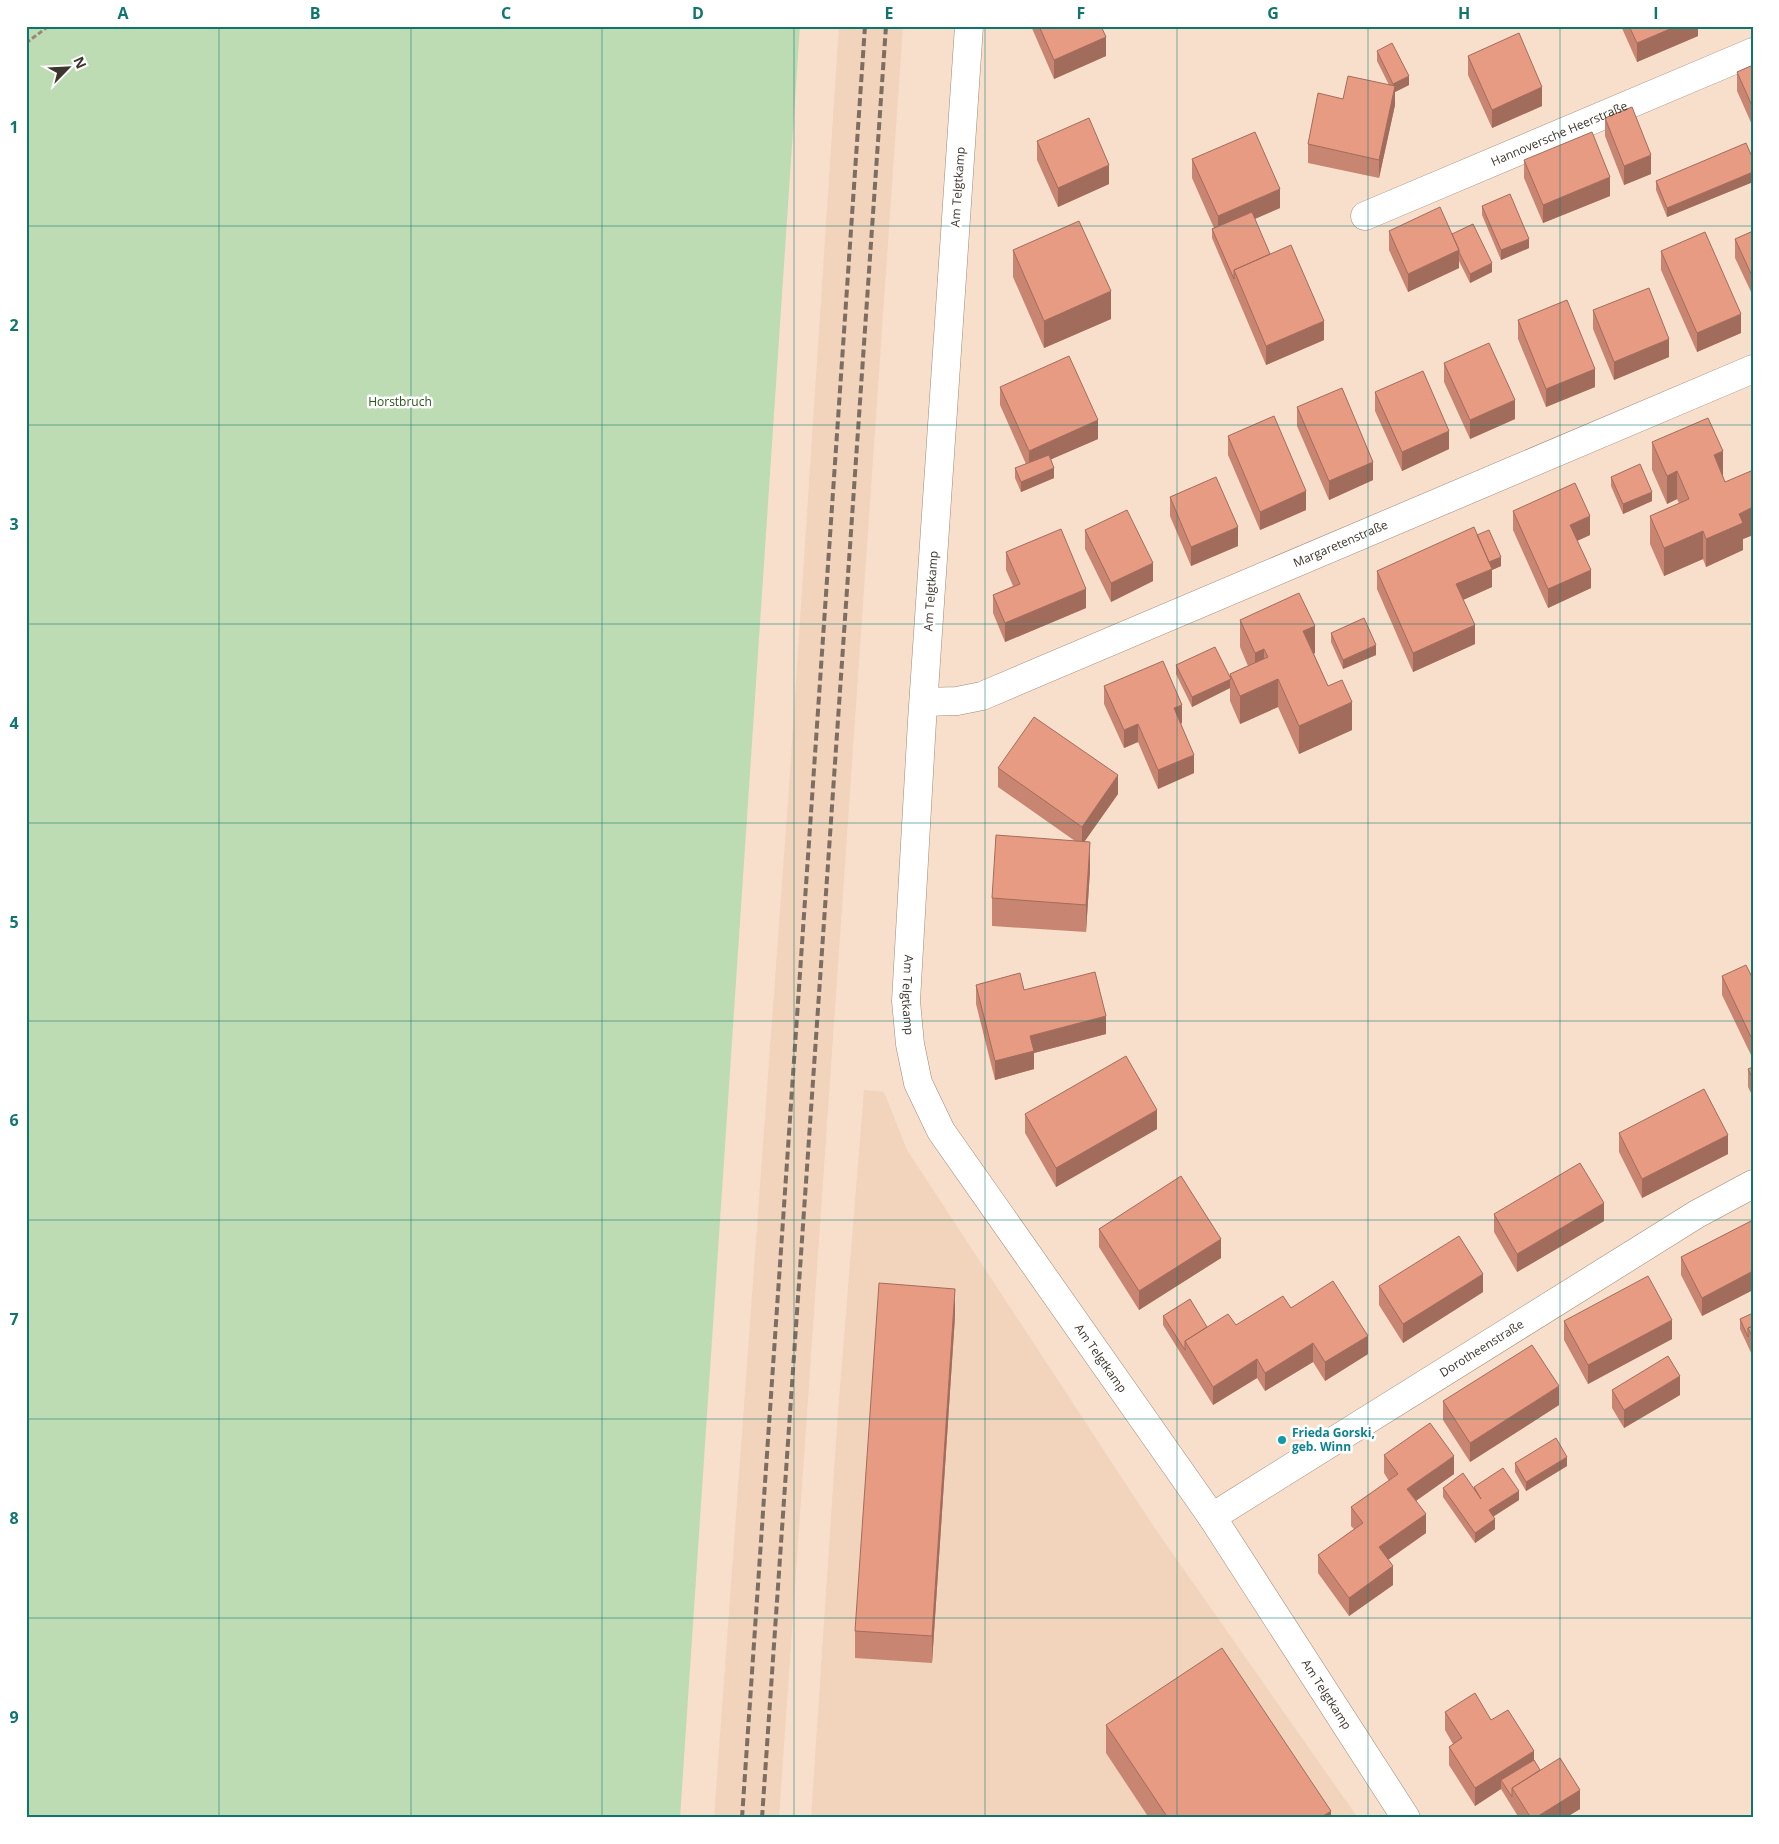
<svg xmlns="http://www.w3.org/2000/svg" width="1779" height="1844" font-family="'Open Sans',sans-serif">
<style>
.built{fill:#f2d3bb}
.green{fill:#bddcb4}
.lines{fill:none;stroke-linecap:round;stroke-linejoin:round}
.minor-casing{stroke:#9f8977;stroke-width:29}
.path{stroke:#978779;stroke-width:3;stroke-dasharray:5 2.5;stroke-linecap:butt}
.minor{stroke:#fff;stroke-width:28}
.rail{stroke:#7c6e62;stroke-width:4;stroke-dasharray:8 4;stroke-linecap:butt}
.wall{fill:#c88571}
.shaded-wall{fill:#a26c5c}
.building{fill:#e89b83;stroke:#a26c5c}
.grid{fill:none;stroke:#0f766e;stroke-width:1;stroke-opacity:0.55}
.culture-dot{fill:#0f9aa8;stroke:#fff;stroke-width:2}
.labels{text-anchor:middle;stroke-width:5;stroke-linejoin:round;paint-order:stroke}
.street-label{font-size:12px;fill:#3e352d;stroke:#fff}
.park-label{font-size:12px;fill:#275518;stroke:#fff}
.culture-label{font-size:12px;font-weight:bold;fill:#0d838f;stroke:#fff;text-anchor:start}
.neatline{fill:none;stroke:#0f766e;stroke-width:2}
.grid-label{font-size:16px;text-anchor:middle;font-weight:bold;fill:#0f766e}
</style>
<rect width="100%" height="100%" fill="#f8dfcc"/>
<path class="built" d="M839,26H903L779,1818H714L790,773Z
M864,1090L884,1092L907,1150L1154,1527L1358,1818H811L838,1412Z"/>
<path class="green" d="M26,26H800L680,1818H26Z"/>
<g class="lines">
<g class="minor-casing">
<g id="minor">
<path id="s1" d="M969,26L922,721L906,1001L910,1044L918,1083L941,1131L1212,1517L1406,1818"/>
<path id="s2" d="M1365,216L1753,52"/>
<path id="s3" d="M924,702L957,701L982,696L1753,369"/>
<path id="s4" d="M1212,1517L1697,1214L1753,1184"/>
</g>
</g>
<path class="path" d="M26,43L49,26"/>
<use href="#minor" class="minor"/>
<path class="rail" d="M742,1818L865,26
M762,1818L886,26"/>
</g>
<path class="wall" d="M1031,26H1101L1106,56L1054,79Z
M1621,26H1698V36L1637,62Z
M1377,51L1409,85L1395,92V105L1379,178L1308,163V144L1343,99L1389,85L1377,61Z
M1468,56L1542,106L1492,128L1468,75Z
M1753,65V127L1737,91V72Z
M1605,118L1651,174L1624,185L1605,136Z
M1037,141L1109,184L1058,207L1037,160Z
M1192,159L1280,208L1254,219L1270,254L1324,340L1266,365L1212,238V229L1214,228L1192,178Z
M1753,159V182L1667,217L1656,190V181Z
M1524,160L1610,196L1543,223L1524,178Z
M1482,206L1529,248L1501,260L1482,215Z
M1389,231L1452,235L1492,272L1470,283L1459,261V268L1408,292L1389,250Z
M1753,231V296L1735,258V239Z
M1013,250L1111,319L1044,348L1013,277Z
M1661,251L1741,333L1697,352L1661,270Z
M1593,310L1669,357L1614,380L1593,329Z
M1518,320L1595,387L1546,407L1518,339Z
M1444,363L1515,419L1470,439L1444,382Z
M1000,387L1098,439L1051,459L1054,478L1021,492L1015,478V468L1026,464L1000,405Z
M1375,392L1449,449L1402,471L1375,411Z
M1297,407L1373,480L1329,500L1297,426Z
M1228,436L1306,510L1260,530L1228,455Z
M1652,442L1723,476L1725,482L1753,475V535L1743,539V550L1706,567L1703,559L1664,576L1650,544V516L1679,503L1677,499L1667,504L1652,470Z
M1611,477L1652,501L1623,514L1611,486Z
M1170,497L1238,546L1191,566L1170,516Z
M1513,511L1590,535L1577,541L1591,588L1548,608L1513,530Z
M1085,530L1153,581L1111,602L1085,549Z
M1477,535L1501,566L1492,570V587L1463,600L1475,644L1413,672L1377,589V571Z
M1006,552L1086,608L1005,642L993,613V595L1013,586L1006,570Z
M1240,620L1315,653L1314,654L1328,686L1352,730L1299,754L1278,707L1240,724L1230,701V688L1192,707L1176,674V665L1230,678V674L1248,666L1240,647Z
M1331,633L1376,655L1343,669L1331,642Z
M1104,686L1182,723L1180,724L1194,773L1158,789L1138,742L1124,748L1104,704Z
M998,768L1118,794L1084,842L1090,870L1086,932L992,926V898L1075,841L998,787Z
M1722,976L1753,979V1054L1751,1055L1722,995Z
M976,985L1024,990L1106,1034L1034,1053V1069L995,1080L976,1004Z
M1753,1067V1097L1748,1087V1069Z
M1025,1114L1157,1129L1056,1187L1025,1133Z
M1619,1133L1728,1154L1642,1198L1619,1152Z
M1494,1214L1604,1221L1517,1272L1494,1232Z
M1753,1220V1290L1702,1316L1681,1275V1257Z
M1099,1229L1221,1258L1139,1310L1099,1247Z
M1379,1286L1483,1292L1403,1343L1379,1305Z
M1291,1308L1368,1354L1325,1381L1313,1362L1265,1391L1257,1378L1213,1405L1163,1325V1316L1207,1327L1236,1325Z
M1753,1313V1357L1740,1329V1319Z
M955,1316L932,1663L855,1658V1631Z
M1564,1321L1672,1339L1588,1384L1564,1340Z
M1612,1390L1680,1395L1624,1428L1612,1408Z
M1443,1401L1559,1405L1470,1462L1443,1420Z
M1384,1455L1454,1474L1416,1501L1426,1533L1388,1560L1393,1585L1349,1616L1318,1573V1555L1354,1529L1351,1526V1507L1389,1481L1384,1473Z
M1515,1463L1567,1466L1526,1491L1515,1472Z
M1474,1487L1519,1500L1493,1517L1495,1529L1475,1543L1443,1497V1488L1474,1489Z
M1445,1712L1491,1720L1534,1760L1540,1770L1580,1809L1565,1818H1519L1501,1789L1475,1806L1449,1765V1747L1453,1744L1445,1730Z
M1106,1725L1331,1818H1149L1106,1753Z"/>
<path class="shaded-wall" d="M1677,26H1698V36L1637,62V43Z
M1106,37V56L1054,79V60Z
M1409,76V85L1395,92V105L1379,178V160L1393,92V84Z
M1542,87V106L1492,128V110Z
M1651,155V174L1624,185V166Z
M1109,165V184L1058,207V188Z
M1753,172V182L1667,217V208Z
M1610,177V196L1543,223V205Z
M1280,189V208L1218,235V216Z
M1529,239V248L1501,260V250Z
M1459,250V268L1408,292V274Z
M1492,263V272L1470,283V274Z
M1111,291V319L1044,348V321Z
M1741,314V333L1697,352V333Z
M1324,321V340L1266,365V346Z
M1669,339V357L1614,380V362Z
M1595,369V387L1546,407V389Z
M1515,400V419L1470,439V420Z
M1098,420V439L1029,469V451Z
M1449,431V449L1402,471V452Z
M1723,451V479L1714,455Z
M1373,462V480L1329,500V481Z
M1054,468V478L1021,492V482Z
M1677,471V499L1667,504V476Z
M1306,491V510L1260,530V512Z
M1652,492V501L1623,514V504Z
M1753,507V535L1743,539V550L1706,567V539L1739,514Z
M1590,516V535L1570,544V525Z
M1238,527V546L1191,566V547Z
M1703,531V559L1664,576V548Z
M1501,557V566L1492,570V587L1456,603V584L1486,563Z
M1153,563V581L1111,602V583Z
M1591,570V588L1548,608V589Z
M1086,589V608L1005,642V623Z
M1475,625V644L1413,672V653Z
M1315,626V653L1303,659V631Z
M1376,645V655L1343,669V660Z
M1264,649V676L1255,680V653Z
M1230,679V688L1192,707V697Z
M1278,679V707L1240,724V696Z
M1352,702V730L1299,754V726Z
M1182,705V723L1174,727V708Z
M1138,724V742L1124,748V730Z
M1194,755V773L1158,789V770Z
M1118,775V794L1082,845V827Z
M1090,842V870L1086,932V905Z
M1106,1016V1034L1034,1053V1069L995,1080V1061L1030,1036Z
M1753,1036V1054L1751,1055V1037Z
M1157,1110V1129L1056,1187V1168Z
M1728,1135V1154L1642,1198V1179Z
M1604,1203V1221L1517,1272V1254Z
M1221,1239V1258L1139,1310V1291Z
M1753,1271V1290L1702,1316V1298Z
M1483,1274V1292L1403,1343V1324Z
M955,1289V1316L932,1663V1636Z
M1672,1320V1339L1588,1384V1365Z
M1368,1336V1354L1325,1381V1362Z
M1313,1343V1362L1265,1391V1373Z
M1257,1359V1378L1213,1405V1387Z
M1680,1376V1395L1624,1428V1410Z
M1559,1386V1405L1470,1462V1443Z
M1454,1456V1474L1407,1507V1489Z
M1567,1457V1466L1526,1491V1482Z
M1519,1491V1500L1489,1519V1510Z
M1426,1514V1533L1379,1566V1547Z
M1495,1519V1529L1475,1543V1533Z
M1393,1566V1585L1349,1616V1598Z
M1534,1751V1769L1501,1780V1789L1475,1806V1788Z
M1580,1790V1809L1565,1818H1535Z
M1331,1811V1818H1320Z"/>
<path class="building" d="M1039,26H1101L1106,37L1054,60Z
M1629,26H1677L1637,43Z
M1519,33L1542,87L1492,110L1468,56Z
M1392,43L1409,76L1393,84L1377,51Z
M1753,65V108L1737,72Z
M1348,76L1395,86L1379,160L1308,144L1318,93L1343,99Z
M1632,107L1651,155L1624,166L1605,118Z
M1089,118L1109,165L1058,188L1037,141Z
M1255,132L1280,189L1218,216L1192,159Z
M1592,132L1610,177L1543,205L1524,160Z
M1746,143L1753,159V172L1667,208L1656,181Z
M1510,194L1529,239L1501,250L1482,206Z
M1440,207L1459,250L1408,274L1389,231Z
M1252,212L1270,254L1234,270V279L1212,229Z
M1079,221L1111,291L1044,321L1013,250Z
M1473,224L1492,263L1470,274L1459,252V250L1452,234Z
M1753,231V278L1735,239Z
M1705,232L1741,314L1697,333L1661,251Z
M1291,245L1324,321L1266,346L1234,270Z
M1649,288L1669,339L1614,362L1593,310Z
M1567,300L1595,369L1546,389L1518,320Z
M1489,343L1515,400L1470,420L1444,363Z
M1069,356L1098,420L1029,451L1000,387Z
M1423,371L1449,431L1402,452L1375,392Z
M1342,388L1373,462L1329,481L1297,407Z
M1274,416L1306,491L1260,512L1228,436Z
M1708,418L1723,451L1714,455L1725,482L1751,471L1753,475V507L1739,514L1743,523L1706,539L1703,531L1664,548L1650,516L1689,499L1677,471L1667,476L1652,442Z
M1049,455L1054,468L1021,482L1015,468Z
M1640,464L1652,492L1623,504L1611,477Z
M1216,477L1238,527L1191,547L1170,497Z
M1575,483L1590,516L1570,525L1591,570L1548,589L1513,511Z
M1127,510L1153,563L1111,583L1085,530Z
M1474,527L1492,569L1456,584L1475,625L1413,653L1377,571Z
M1061,529L1086,589L1005,623L993,595L1020,584L1006,552Z
M1489,530L1501,557L1489,562L1477,535Z
M1299,593L1315,626L1303,631L1328,686L1342,680L1352,702L1299,726L1278,679L1240,696L1230,674L1268,657L1264,649L1255,653L1240,620Z
M1364,618L1376,645L1343,660L1331,633Z
M1215,647L1231,679L1192,697L1176,665Z
M1163,661L1182,705L1174,708L1194,755L1158,770L1138,724L1124,730L1104,686Z
M1034,717L1118,775L1082,827L998,768Z
M996,835L1090,842L1086,905L992,898Z
M1746,965L1753,979V1036L1751,1037L1722,976Z
M1095,972L1106,1016L1030,1036L1034,1051L995,1061L976,985L1020,973L1024,990Z
M1126,1056L1157,1110L1056,1168L1025,1114Z
M1753,1067V1079L1748,1069Z
M1704,1089L1728,1135L1642,1179L1619,1133Z
M1580,1163L1604,1203L1517,1254L1494,1214Z
M1181,1176L1221,1239L1139,1291L1099,1229Z
M1753,1220V1271L1702,1298L1681,1257Z
M1459,1236L1483,1274L1403,1324L1379,1286Z
M1648,1276L1672,1320L1588,1365L1564,1321Z
M1333,1281L1368,1336L1325,1362L1313,1343L1265,1373L1257,1359L1213,1387L1185,1341L1228,1314L1236,1325L1283,1296L1291,1308Z
M879,1283L955,1289L932,1636L855,1631Z
M1190,1299L1207,1327L1185,1341V1350L1163,1316Z
M1753,1313V1326L1748,1328V1337L1740,1319Z
M1753,1326V1338L1748,1328Z
M1532,1345L1559,1386L1470,1443L1443,1401Z
M1668,1356L1680,1376L1624,1410L1612,1390Z
M1430,1423L1454,1456L1407,1489L1426,1514L1379,1547L1393,1566L1349,1598L1318,1555L1363,1523L1351,1507L1398,1474L1384,1455Z
M1556,1438L1567,1457L1526,1482L1515,1463Z
M1503,1468L1519,1491L1489,1510L1495,1519L1475,1533L1443,1488L1463,1473L1481,1499L1474,1487Z
M1222,1648L1331,1811L1320,1818H1168L1106,1725Z
M1475,1693L1491,1720L1508,1710L1534,1751L1475,1788L1449,1747L1462,1738L1445,1712Z
M1560,1758L1580,1790L1535,1818H1531L1512,1788Z
M1534,1760L1540,1770L1512,1788V1797L1501,1780Z"/>
<path class="grid" d="M219,26V1818M411,26V1818M602,26V1818M794,26V1818M985,26V1818M1177,26V1818M1368,26V1818M1560,26V1818M26,226H1753M26,425H1753M26,624H1753M26,823H1753M26,1021H1753M26,1220H1753M26,1419H1753M26,1618H1753"/>
<circle class="culture-dot" cx="1282" cy="1440" r="5"/>
<g class="labels">
<g class="street-label">
<text dy="4" stroke="none"><textPath href="#s2" startOffset="211">Hannoversche Heerstraße</textPath></text>
<text transform="translate(958 187) rotate(-86)" y="4">Am Telgtkamp</text>
<text dy="4" stroke="none"><textPath href="#s3" startOffset="448">Margaretenstraße</textPath></text>
<text transform="translate(931 591) rotate(-86)" y="4">Am Telgtkamp</text>
<text dy="4" stroke="none"><textPath href="#s1" startOffset="971">Am Telgtkamp</textPath></text>
<text dy="4" stroke="none"><textPath href="#s4" startOffset="318">Dorotheenstraße</textPath></text>
<text dy="4" stroke="none"><textPath href="#s1" startOffset="1391">Am Telgtkamp</textPath></text>
<text dy="4" stroke="none"><textPath href="#s1" startOffset="1796">Am Telgtkamp</textPath></text>
</g>
<g class="park-label">
<text x="400" y="406">Horstbruch</text>
</g>
<g class="culture-label">
<text x="1292" y="1437">Frieda Gorski,<tspan x="1292" dy="14">geb. Winn</tspan></text>
</g>
</g>
<rect width="1779" height="1844" fill="none" stroke="#ffffff" stroke-width="55"/>
<g transform="translate(68 68) rotate(66)" stroke="#ffffff" stroke-width="4" paint-order="stroke">
<path d="M0-4L9 19L0 12L-9 19Z" fill="#3e352d"/>
<text y="-8" font-size="14" font-weight="bold" text-anchor="middle" fill="#3e352d">N</text>
</g>
<rect x="28" y="28" width="1724" height="1788" class="neatline"/>
<g class="grid-label">
<text x="123" y="19">A</text>
<text x="315" y="19">B</text>
<text x="506" y="19">C</text>
<text x="698" y="19">D</text>
<text x="889" y="19">E</text>
<text x="1081" y="19">F</text>
<text x="1273" y="19">G</text>
<text x="1464" y="19">H</text>
<text x="1656" y="19">I</text>
<text x="14" y="133">1</text>
<text x="14" y="331">2</text>
<text x="14" y="530">3</text>
<text x="14" y="729">4</text>
<text x="14" y="928">5</text>
<text x="14" y="1126">6</text>
<text x="14" y="1325">7</text>
<text x="14" y="1524">8</text>
<text x="14" y="1723">9</text>
</g>
</svg>
